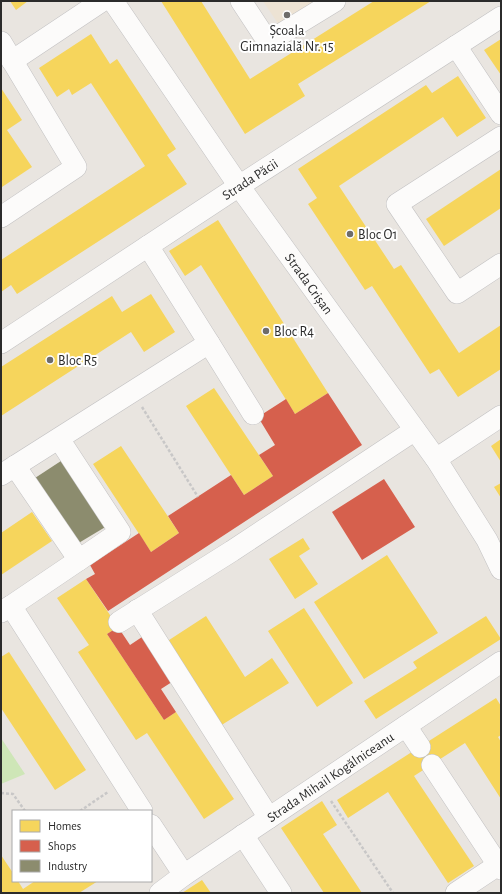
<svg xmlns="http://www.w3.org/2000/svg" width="502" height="894" font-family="'Alegreya Sans',sans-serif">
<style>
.education{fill:#ede3d4}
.green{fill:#cee6b7}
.homes{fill:#f6d55c}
.shops{fill:#d6604d}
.industry{fill:#8c8c6e}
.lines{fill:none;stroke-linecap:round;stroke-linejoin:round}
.minor-casing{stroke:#c2c1c2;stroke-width:22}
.path{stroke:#c8c7c7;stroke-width:2.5;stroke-dasharray:3 2;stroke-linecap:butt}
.minor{stroke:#fcfbfa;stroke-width:21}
.poi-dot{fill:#6e6c6a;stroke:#fff;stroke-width:1.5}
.labels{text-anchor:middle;stroke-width:4;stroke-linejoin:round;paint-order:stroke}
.poi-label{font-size:14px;fill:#2b2b2b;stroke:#fff;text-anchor:start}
.street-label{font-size:14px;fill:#2b2b2b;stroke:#fff}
</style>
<rect width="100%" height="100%" fill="#e9e5e0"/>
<path class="education" d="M263,1H322L281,28Z"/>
<path class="green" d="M1,738L25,774L1,784Z"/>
<path class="homes" d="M10,1H28L16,10Z
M161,1H201L250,79L374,1H431L298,84L305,96L245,134Z
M91,34L110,64L117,59L176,149L167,155L187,184L17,294L11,285L1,292V260L145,166L91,83L72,95L69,89L57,97L39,68Z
M501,39V75L484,50Z
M458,76L486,118L457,137L443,117L339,186L394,269L401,265L459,353L501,325V369L458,397L439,369L430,374L372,286L365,290L308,204L317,198L298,169L426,85L432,93Z
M1,88L22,120L7,130L32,167L2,187L1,186Z
M501,169V208L444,246L426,219Z
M218,220L328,393L295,414L201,265L185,276L169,251Z
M151,294L175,332L144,352L131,332L1,416V367L112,296L122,312Z
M214,388L273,476L244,495L186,406Z
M501,439V462L491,446Z
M121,446L179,533L151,552L93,464Z
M501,483V498L494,487Z
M32,512L52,541L1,575V533Z
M303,538L310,549L299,556L318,584L295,599L269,559Z
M387,555L438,633L364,679L314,602Z
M86,579L118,627L107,634L164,720L176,712L234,799L204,819L147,733L136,740L78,652L89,645L57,598Z
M304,608L353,683L317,707L268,631Z
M206,616L245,677L272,658L289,683L220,726L166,642Z
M486,616L501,639L376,719L364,701L417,668L413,662Z
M9,652L86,770L55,790L1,708V657Z
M496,698L501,706V735L498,737L501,742V799L465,743L414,776L474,866L448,883L388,792L348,818L337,800Z
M322,801L337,825L323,834L362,893H324L281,828Z
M1,855L13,873V881H18L23,889L35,881H98L79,893H1Z
M202,880L211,893H182Z"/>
<path class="shops" d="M328,393L362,445L108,611L86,579L95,574L90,565L139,533L151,552L179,533L168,516L231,475L244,495L273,476L259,455L275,445L258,417L286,399L295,414Z
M384,479L415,527L362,560L332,512Z
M118,627L130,645L145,635L175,680L161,689L176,712L164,720L107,634Z"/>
<path class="industry" d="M64,459L107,526L77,544L35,478Z"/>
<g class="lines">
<g class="minor-casing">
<g id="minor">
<path id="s1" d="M113,1L239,186L436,459L487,540L501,569"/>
<path d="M241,1L268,42L335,1"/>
<path d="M1,42L76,167L1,217"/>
<path d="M456,46L501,114"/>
<path d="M12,61L102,1"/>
<path d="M501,137L397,204L457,293L501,264"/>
<path id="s2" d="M1,343L239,186L501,17"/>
<path d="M209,343L253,414"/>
<path d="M436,459L501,416"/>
<path d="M15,466L79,560L120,532L59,439"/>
<path d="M1,475L209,343L148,246"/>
<path d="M11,606L79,560"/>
<path d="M137,610L269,818"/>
<path d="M1,612L11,606L142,811"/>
<path d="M119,622L232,551L415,430"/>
<path d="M406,726L420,747"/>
<path d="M432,765L498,865"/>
<path d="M151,825L184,875"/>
<path d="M243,835L281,893"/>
<path id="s3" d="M160,893L184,875L501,662"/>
<path d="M456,893L498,865L501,869"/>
</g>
</g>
<path class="path" d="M142,407L198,497
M1,793L13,794L25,811
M331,801L393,893
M80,811L108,792"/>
<use href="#minor" class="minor"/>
</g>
<g class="poi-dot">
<circle cx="287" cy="15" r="4"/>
<circle cx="350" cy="234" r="4"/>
<circle cx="266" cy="331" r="4"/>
<circle cx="50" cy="360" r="4"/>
</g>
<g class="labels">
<g class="poi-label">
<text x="287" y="35" text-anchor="middle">Școala<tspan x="287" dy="16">Gimnazială Nr. 15</tspan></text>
<text x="358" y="239">Bloc O1</text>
<text x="274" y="336">Bloc R4</text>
<text x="58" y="365">Bloc R5</text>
</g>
<g class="street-label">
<text dy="5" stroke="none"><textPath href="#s2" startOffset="298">Strada Păcii</textPath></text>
<text dy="5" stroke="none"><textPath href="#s1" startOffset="344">Strada Crișan</textPath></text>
<text dy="5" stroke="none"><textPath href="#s3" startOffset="206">Strada Mihail Kogălniceanu</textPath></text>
</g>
</g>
<rect width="502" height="894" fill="none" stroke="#2b2b2b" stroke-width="4"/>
<rect x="12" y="810" width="140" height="72" fill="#ffffff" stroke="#aaaaaa"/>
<rect x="20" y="820" width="20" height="12" fill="#f6d55c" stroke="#aaaaaa"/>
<text x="48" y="830" font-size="12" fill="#2b2b2b">Homes</text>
<rect x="20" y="840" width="20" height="12" fill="#d6604d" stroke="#aaaaaa"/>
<text x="48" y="850" font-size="12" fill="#2b2b2b">Shops</text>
<rect x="20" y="860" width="20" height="12" fill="#8c8c6e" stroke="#aaaaaa"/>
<text x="48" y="870" font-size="12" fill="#2b2b2b">Industry</text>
</svg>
